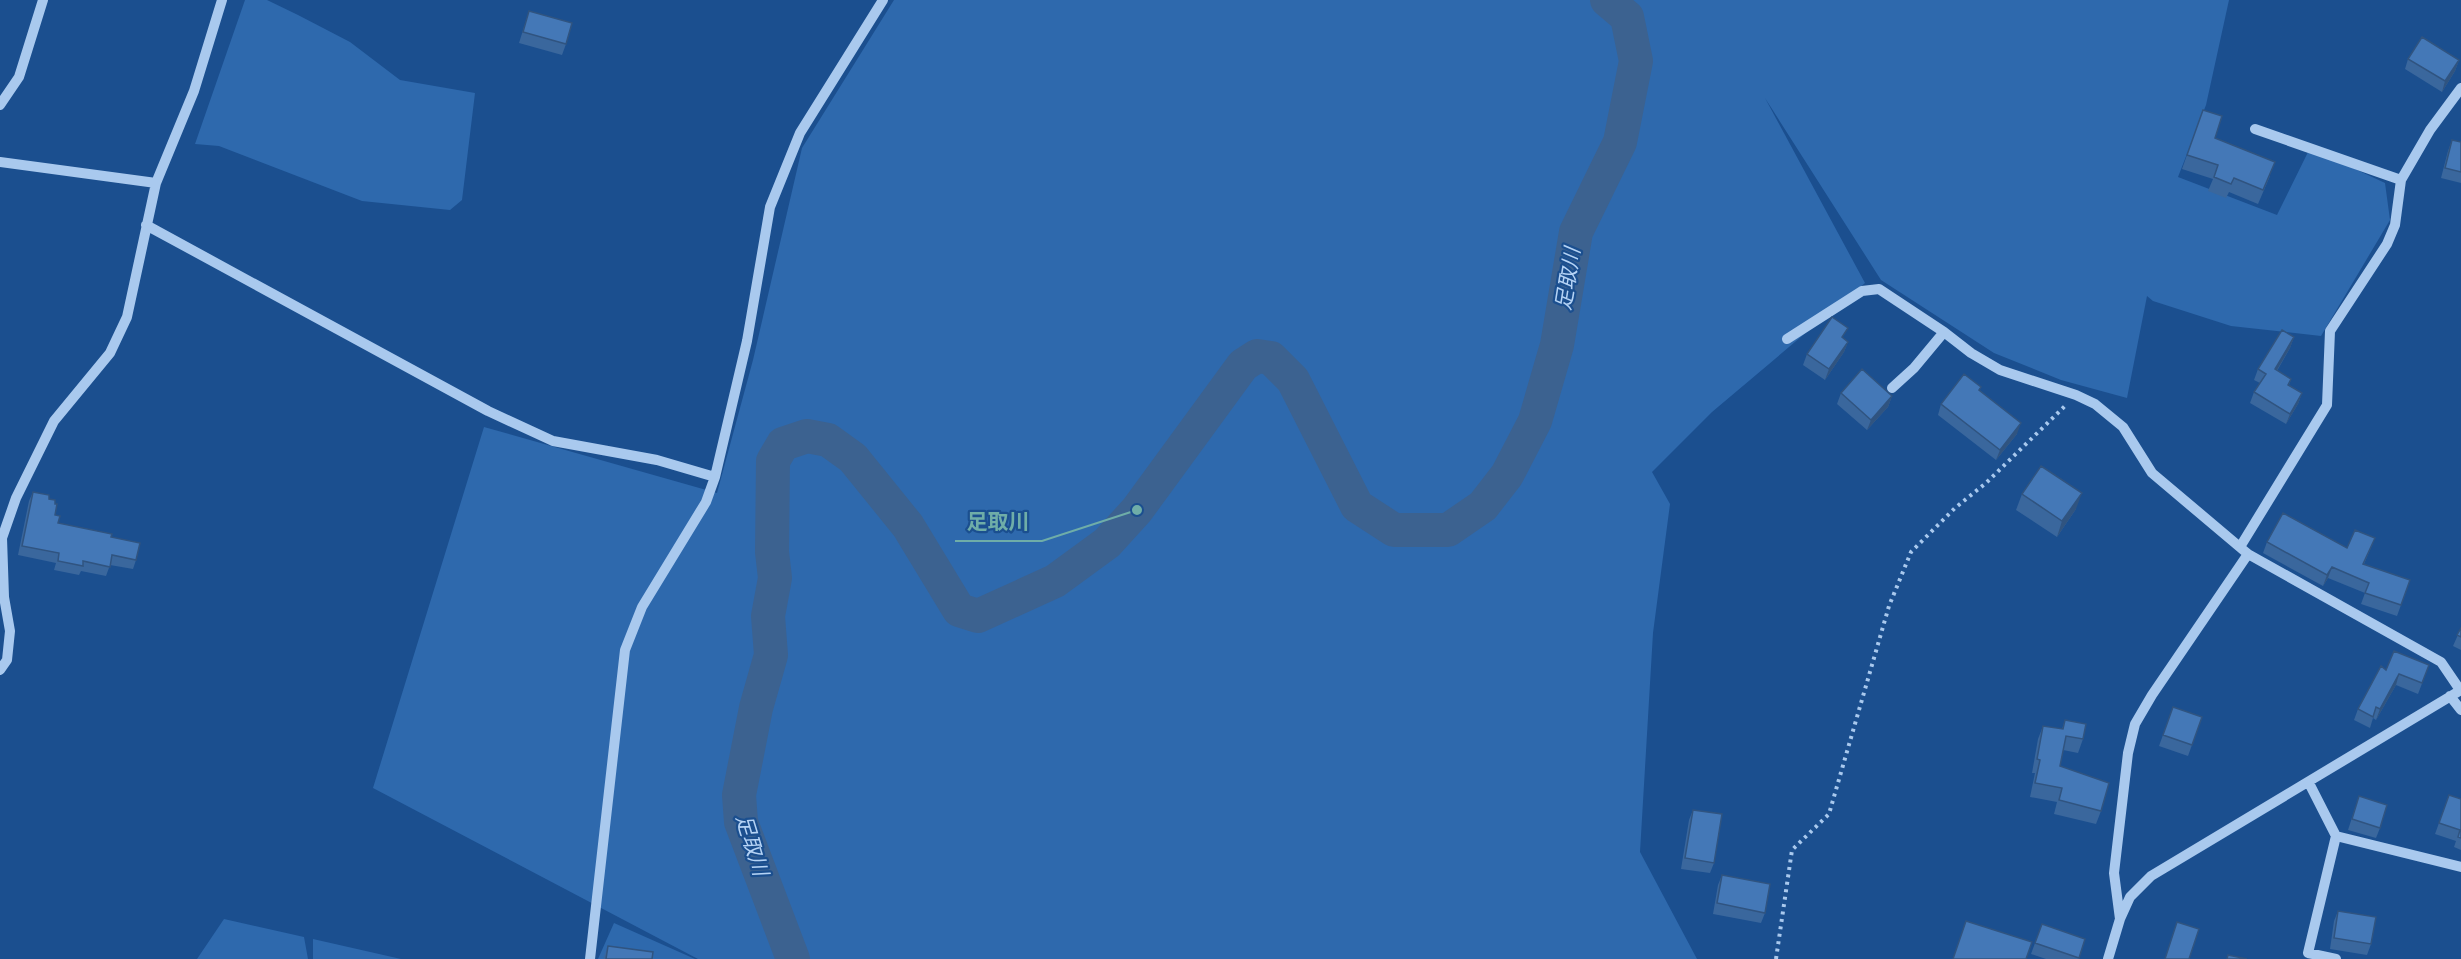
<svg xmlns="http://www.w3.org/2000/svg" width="2461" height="959" font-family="Raleway,'Noto Sans JP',sans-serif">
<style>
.green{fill:#2e69ad}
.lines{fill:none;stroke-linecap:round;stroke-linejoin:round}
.river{stroke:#3c6290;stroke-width:34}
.path{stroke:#a9c9ee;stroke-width:4;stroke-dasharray:3 4.5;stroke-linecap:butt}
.minor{stroke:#a9c9ee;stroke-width:10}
.wall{fill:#3a679d}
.shaded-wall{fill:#305480}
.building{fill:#4478b7;stroke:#305480;stroke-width:1.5}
.labels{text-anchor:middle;stroke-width:4.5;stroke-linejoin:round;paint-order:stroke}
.water-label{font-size:21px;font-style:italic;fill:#b5d3f5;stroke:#1b4f8f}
.leader{fill:none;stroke:#6fada8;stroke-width:2}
.callout-dot{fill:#6fada8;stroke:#1b4f8f;stroke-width:2}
.callout-label{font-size:21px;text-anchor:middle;font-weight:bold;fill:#6fada8;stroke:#1b4f8f;stroke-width:4.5;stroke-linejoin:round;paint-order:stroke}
</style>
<rect width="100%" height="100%" fill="#1b4f8f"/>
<path class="green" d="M245,0H267L298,15L350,42L400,80L475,93L462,200L450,210L362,201L219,146L195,144Z
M894,0H2229L2206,105L2178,177L2277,215L2310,148L2385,183L2390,220L2321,336L2231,326L2153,301L2147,296L2127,398L2061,380L1994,353L1881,280L1765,98L1865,283L1712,412L1652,472L1670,504L1653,633L1640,852L1697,959H698L373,788L484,427L717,493L753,360L802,148Z
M224,919L304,937L308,959H197Z
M614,923L695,959H598Z
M313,939L401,959H313Z"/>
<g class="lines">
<path class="river" d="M793,959L741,822L739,795L756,708L771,655L768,616L775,578L772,552L773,461L783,444L807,436L828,440L853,458L908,526L959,610L978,616L1055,581L1107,543L1137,510L1243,365L1257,356L1271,358L1293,380L1357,506L1394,530H1448L1483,506L1507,475L1535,421L1557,345L1576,232L1620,142L1636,61L1627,17L1607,0"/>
<path class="path" d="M1776,959L1792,850L1829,814L1889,606L1911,552L1955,508L1986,483L2065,406"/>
<path class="minor" d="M0,105L19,77L43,0
M2255,129L2401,180
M0,162L156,183
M146,225L488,411L553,441L657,460L715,477
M1787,339L1862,291L1879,289L1944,332L1971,353L2000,370L2076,395L2095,404L2123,427L2152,473L2248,554L2441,662L2460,690
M1892,388L1914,368L1944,332
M2240,547L2327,405L2330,331L2387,244L2395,225L2401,180L2430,130L2461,88
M0,670L7,660L10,631L4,597L2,538L16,498L54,421L110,353L127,317L156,183L194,91L222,0
M2450,696L2461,710
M2309,783L2336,836L2308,953L2336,959
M2336,836L2461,867
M2120,919L2114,873L2128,753L2135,724L2152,695L2248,554
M590,959L625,650L642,607L706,502L715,477L747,341L770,207L800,133L883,0
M2108,959L2120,919L2130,897L2151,876L2461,690"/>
</g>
<path class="wall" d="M529,11L566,44L562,55L519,43Z
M2408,59L2459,60L2455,71L2442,92L2405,69Z
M2203,110L2215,138L2270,176L2258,204L2229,192L2226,198L2208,191L2213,179L2182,169Z
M2452,140L2461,142V183L2441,178L2448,151Z
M2294,337L2290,348L2277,371L2291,379L2289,385L2302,393L2298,404L2286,424L2250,403L2254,392L2260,383L2254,380L2258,369Z
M1844,339L1848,342L1844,352L1825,380L1803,365L1807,354Z
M1980,391L2017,434L1996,460L1938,415L1941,404Z
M1841,393L1892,396L1888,407L1867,430L1837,404Z
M33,492L49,499L55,504V515L58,523L111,537L136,560L133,569L110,565L106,576L81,571L79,575L54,570L56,563L18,555L29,501Z
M2022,494L2076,509L2057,537L2016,510Z
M2375,538L2364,564L2410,580L2397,616L2361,604L2365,593L2328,578L2323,586L2263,553L2267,542L2347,548Z
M2461,628V650L2453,646Z
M2429,665L2418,694L2396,685L2376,720L2373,718L2370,728L2354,720L2358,709L2386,670Z
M2173,707L2202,717L2188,756L2159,746Z
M2065,720L2083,739L2078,753L2063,750L2060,766L2101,811L2096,824L2054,814L2057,802L2030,797L2035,773H2032L2038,739L2043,726L2062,729Z
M2449,795L2461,799V850L2454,847L2456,841L2435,834Z
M2359,796L2380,828L2376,838L2348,830Z
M1693,810L1714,863L1710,873L1681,869L1689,820Z
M1722,875L1765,913L1761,923L1713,914L1718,885Z
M2338,911L2371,944L2367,955L2330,949L2334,921Z
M2042,924L2085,939L2079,959H2046L2031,954Z
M608,946L652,959H603Z"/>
<path class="shaded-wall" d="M2459,60L2455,71L2442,92L2445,81Z
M2294,337L2290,348L2271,380L2275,369Z
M1848,342L1844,352L1825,380L1829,369Z
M2302,393L2298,404L2286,424L2290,414Z
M1892,396L1888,407L1867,430L1871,420Z
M2021,423L2017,434L1996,460L2000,450Z
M2082,493L2076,509L2057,537L2062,521Z
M2332,567L2328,578L2323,586L2327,575Z
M2399,674L2396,685L2376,720L2380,709Z"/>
<path class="building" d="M529,11L572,23L566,44L523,32Z
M2422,37L2459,60L2445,81L2408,59Z
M2203,110L2222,116L2215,138L2275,162L2263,190L2234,178L2231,184L2214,177L2218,165L2187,155Z
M2452,140L2461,142V172L2445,168Z
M1832,317L1848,328L1842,337L1848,342L1829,369L1807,354Z
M2282,330L2294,337L2275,369L2291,379L2288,385L2302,393L2290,414L2254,392L2266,374L2258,369Z
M1862,369L1892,396L1871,420L1841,393Z
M1964,374L1981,387L1979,390L2021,423L2000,450L1941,404Z
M2041,466L2082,493L2062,521L2022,494Z
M33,492L49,495V499L55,500V504H57L55,515L60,516L58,523L112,534L111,537L140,543L136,560L112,555L110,567L83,561V566L58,561L59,553L22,546Z
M2283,513L2347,548L2355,530L2375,538L2363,564L2410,580L2401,605L2365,593L2369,583L2332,567L2327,575L2267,542Z
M2461,628V637L2457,635Z
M2394,651L2429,665L2422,683L2399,674L2380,709L2376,707L2373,717L2358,709L2381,666L2386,670Z
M2173,707L2202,717L2192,745L2163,735Z
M2065,720L2086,724L2083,739L2066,736L2060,766L2109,783L2101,811L2059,800L2062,788L2035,783L2040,760L2037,759L2043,726L2063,729Z
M2449,795L2461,799V838L2458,837L2460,830L2439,823Z
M2359,796L2387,805L2380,828L2352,819Z
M1693,810L1722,814L1714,863L1685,858Z
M1722,875L1770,884L1765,913L1717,903Z
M2338,911L2376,917L2371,944L2334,938Z
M1966,921L2032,942L2026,959H1953Z
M2177,922L2199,929L2189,959H2165Z
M2042,924L2085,939L2079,958L2035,943Z
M608,946L653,952L652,959H606Z
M2228,955L2247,959H2227Z"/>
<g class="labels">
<g class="water-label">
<text transform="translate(1568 279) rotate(-81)" y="7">足取川</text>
<text transform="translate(752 845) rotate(73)" y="7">足取川</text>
</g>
</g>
<path class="leader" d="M1137 510L1042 541H955"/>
<circle class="callout-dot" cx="1137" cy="510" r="6"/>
<g class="callout-label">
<text x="998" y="529">足取川</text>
</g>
</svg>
